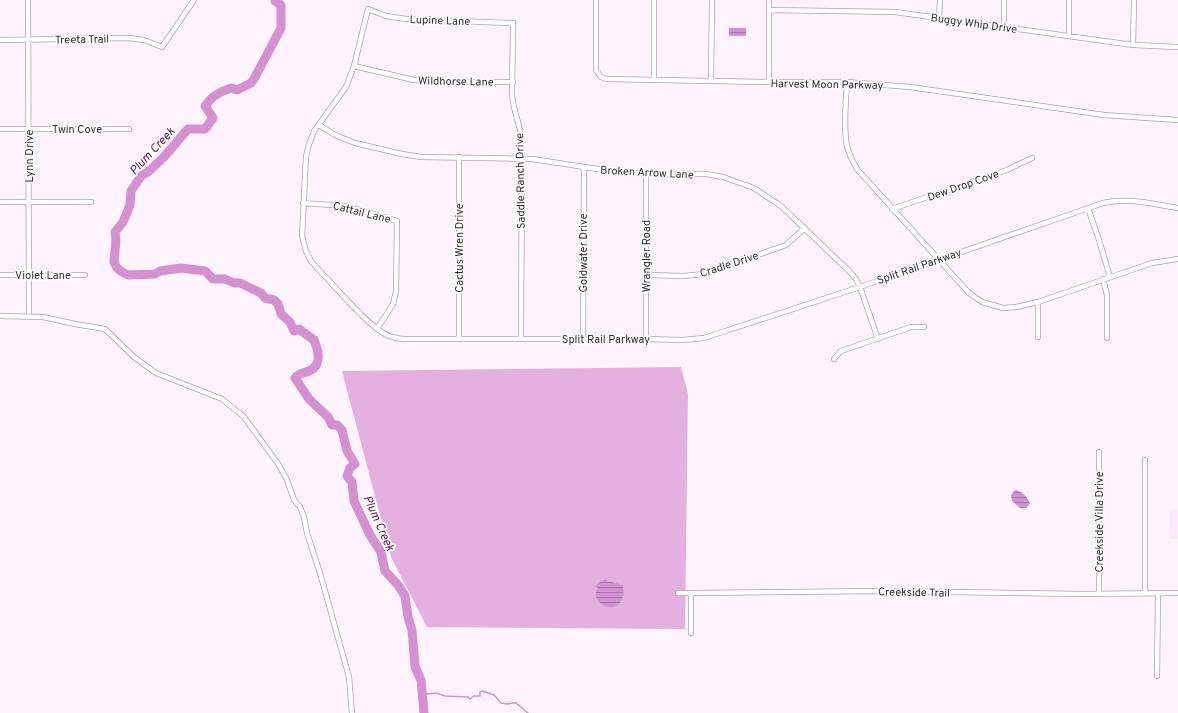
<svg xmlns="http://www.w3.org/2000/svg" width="1178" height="713" font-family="Overpass,sans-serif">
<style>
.built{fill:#fde9fb}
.grass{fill:#e3b0df}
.water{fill:url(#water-rules)}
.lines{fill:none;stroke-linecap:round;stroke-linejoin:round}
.stream{stroke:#d590d1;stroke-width:1.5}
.river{stroke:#d590d1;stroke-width:9}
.street-casing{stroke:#ada1ac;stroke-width:6}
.street{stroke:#fff;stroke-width:4.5}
.labels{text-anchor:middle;stroke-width:3.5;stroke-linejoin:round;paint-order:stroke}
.street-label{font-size:11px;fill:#302b2f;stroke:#fff}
.water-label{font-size:12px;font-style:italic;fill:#5e085d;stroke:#fff}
</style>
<defs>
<pattern id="water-rules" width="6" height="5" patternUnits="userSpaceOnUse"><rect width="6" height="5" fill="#d590d1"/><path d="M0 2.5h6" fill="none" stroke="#ad76aa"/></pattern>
</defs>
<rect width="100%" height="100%" fill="#fff4fe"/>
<path class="built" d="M1178,510V539H1170V511Z"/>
<path class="grass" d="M681,367L688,394L685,629L427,627L391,557L342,371Z"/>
<path class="water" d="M729,28H746V36H729Z
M1015,490C1022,491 1028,497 1030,504L1026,508H1020L1012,501L1011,495Z
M606,579L607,581L623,585C625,600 620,610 604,606C597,601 593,595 598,588L595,586L601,581Z"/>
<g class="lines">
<path class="stream" d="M422,692L428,694L436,693L445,696L468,697L470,699L474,696H480V692L482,691L494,695L501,703L508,704L512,703H516L528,713"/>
<path class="river" d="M275,0V1L281,5V28L254,79L251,83L237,90L231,88C221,91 211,97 205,106L213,118L205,129H188L163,158L148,172L142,175L131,191L130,205L123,222L115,232L116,240L114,262L117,268L122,272L128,275L155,274L160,271L181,268L205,271L213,279H225L234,283H240L261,293L265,298L274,300L278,304L281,314L290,322L294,331L299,329L314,340C318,350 323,365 309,371C304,373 299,373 295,378L309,399L328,417L332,425H337L342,430L347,451L355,464L350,468L347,476L352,482L354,501L370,535L381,552L385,571L398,585L405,596L408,617L412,630L415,667L421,680L424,713"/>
<g class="street-casing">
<path id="street" d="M28,0L29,312
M596,0V70L601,77L607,79L769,82H847L910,87L1104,115L1178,120
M769,10L895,12L1133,45L1178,47
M939,18L940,0
M1004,28V0
M1069,36V0
M0,40L130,38L144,40L162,47L194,0
M1133,45L1134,0
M354,66L414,80L430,82H513
M654,80V0
M711,81L712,0
M769,82V0
M847,82C846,102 843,127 847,146C849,154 853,162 857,169L959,282L969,293L982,302L1003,308L1016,307L1038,302L1152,263L1178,259
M319,125L335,135L355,143L402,154L421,157L532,159L624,173L706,174L723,177L754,188L781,206L849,271L856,279L860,287L878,339
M0,129H129
M459,157V339
M0,202H91
M303,203L345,206L397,221L396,291L393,304L377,329
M1088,208L1099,240L1110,277
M892,209L1007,170L1032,158
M0,275H85
M646,275L684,276L704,274L786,245L805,228
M1103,279L1107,295V338
M0,316L43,317L75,324L105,329L134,357L156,373L222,399L244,417L279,465L287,480L294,500L300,507L304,517L307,533L320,573L349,677L352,713
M1038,337V302
M521,339L522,158L520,130L514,107L512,96L513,23L406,19L386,16L368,9L354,66L346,87L314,131L309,144L306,157L302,236L306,251L311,261L319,270C336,287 371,331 392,337C396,338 400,339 404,339H646L682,340L704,338L860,287L1103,203C1130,197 1151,204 1178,208
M583,339L584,167
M646,339V173
M834,359L841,351L911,327H924
M1099,452V593
M678,593H691
M1145,593V460
M691,633V593L877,591L1083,594L1178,593
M1157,676L1158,594"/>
</g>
<use href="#street" class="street"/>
</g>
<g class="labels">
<g class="street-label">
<text transform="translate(440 20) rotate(2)" y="4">Lupine Lane</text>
<text transform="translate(974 23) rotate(8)" y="4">Buggy Whip Drive</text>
<text transform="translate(82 39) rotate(-1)" y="4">Treeta Trail</text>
<text transform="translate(456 81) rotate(1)" y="4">Wildhorse Lane</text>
<text transform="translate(827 84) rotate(1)" y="4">Harvest Moon Parkway</text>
<text x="77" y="133">Twin Cove</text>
<text transform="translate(29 156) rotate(-90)" y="4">Lynn Drive</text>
<text transform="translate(647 172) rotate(3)" y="4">Broken Arrow Lane</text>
<text transform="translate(520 181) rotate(-91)" y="4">Saddle Ranch Drive</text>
<text transform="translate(963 185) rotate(-19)" y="4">Dew Drop Cove</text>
<text transform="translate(362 212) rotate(14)" y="4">Cattail Lane</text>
<text transform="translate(459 248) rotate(-90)" y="4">Cactus Wren Drive</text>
<text transform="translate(583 253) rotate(-90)" y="4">Goldwater Drive</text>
<text transform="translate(646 256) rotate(-90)" y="4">Wrangler Road</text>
<text transform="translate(729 264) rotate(-18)" y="4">Cradle Drive</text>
<text transform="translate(919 266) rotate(-19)" y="4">Split Rail Parkway</text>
<text x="43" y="279">Violet Lane</text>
<text x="606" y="343">Split Rail Parkway</text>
<text transform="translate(1099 522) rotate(-90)" y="4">Creekside Villa Drive</text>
<text transform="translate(914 592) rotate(1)" y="4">Creekside Trail</text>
</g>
<g class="water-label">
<text transform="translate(152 151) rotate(-47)" y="4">Plum Creek</text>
<text transform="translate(379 523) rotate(66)" y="4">Plum Creek</text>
</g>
</g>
</svg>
